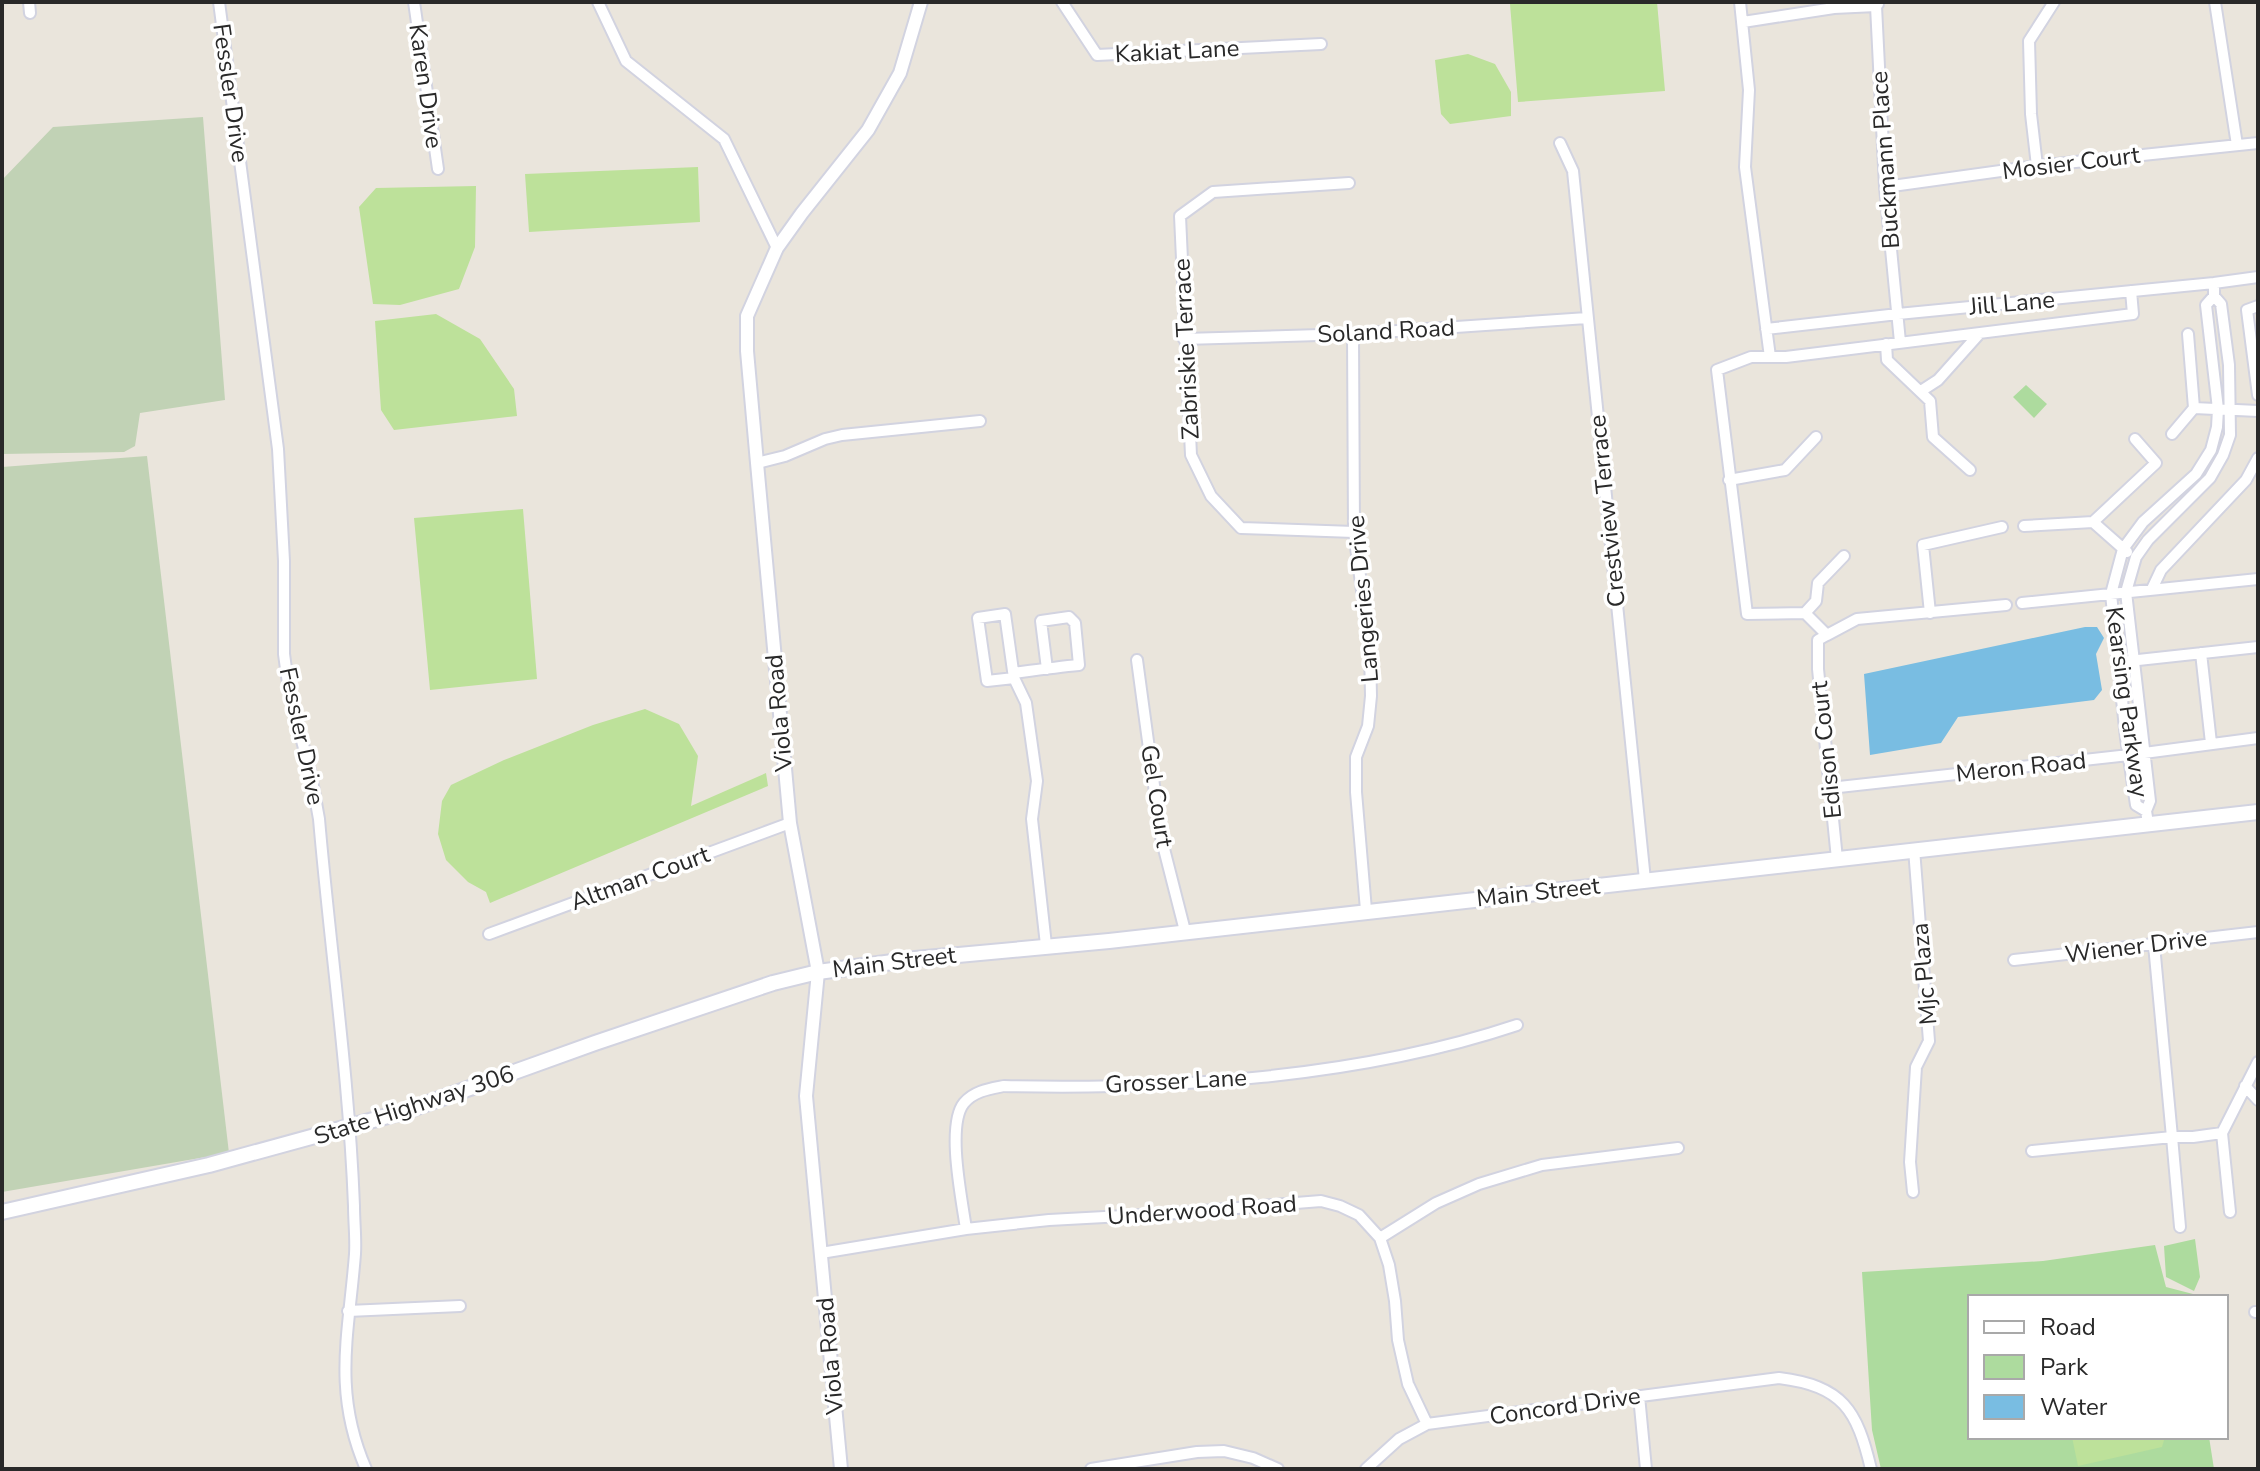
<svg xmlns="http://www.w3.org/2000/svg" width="2260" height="1471" font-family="'Nunito Sans',sans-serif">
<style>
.green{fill:#addb9e}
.cemetery{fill:#c1d2b5}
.pitch{fill:#bde19a}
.water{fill:#79bde2}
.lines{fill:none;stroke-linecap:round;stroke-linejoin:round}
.minor-casing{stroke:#d2d3e0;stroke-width:14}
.tertiary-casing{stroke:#d2d3e0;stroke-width:16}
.secondary-casing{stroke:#d2d3e0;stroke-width:18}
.minor{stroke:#fff;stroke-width:10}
.tertiary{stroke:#fff;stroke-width:12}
.secondary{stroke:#fff;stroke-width:14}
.labels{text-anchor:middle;stroke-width:7;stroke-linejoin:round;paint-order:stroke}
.street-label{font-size:24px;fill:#292929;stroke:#fff}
</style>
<rect width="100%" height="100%" fill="#eae5dc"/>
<path class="green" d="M2026,385L2047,404L2034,418L2013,397Z
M2195,1239L2200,1277L2194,1291L2166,1277L2164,1246Z
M2155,1245L2166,1287L2193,1294V1297H1970V1437H2209L2214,1469H1881L1872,1430L1862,1272L2043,1261Z"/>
<path class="cemetery" d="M203,117L225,400L140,413L135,446L124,452L2,454V180L53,127Z
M147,456L229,1153L2,1192V467Z"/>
<path class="pitch" d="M1527,2H1657L1665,91L1518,102L1510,4Z
M1468,54L1495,64L1511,92V116L1450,124L1441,114L1435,60Z
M698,167L700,222L529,232L525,174Z
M476,186L475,247L459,289L400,305L373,304L359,207L376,188Z
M436,314L480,339L514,389L517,416L394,430L381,410L375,321Z
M523,509L537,679L430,690L414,518Z
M645,709L679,724L698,756L691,806L766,773L768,786L490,903L486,892L468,882L446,860L438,834L442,801L451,785L504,760L593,725Z
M2072,1437H2165L2162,1447L2078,1466Z"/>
<path class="water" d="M2085,627H2097L2104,638L2096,654L2102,690L2094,700L1958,717L1941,743L1870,755L1864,674Z"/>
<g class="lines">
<g class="minor-casing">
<path id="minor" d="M29,2L30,13
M219,2L278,449L284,561V654L289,691L311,775L319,819C330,947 349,1076 354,1206C354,1222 356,1238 355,1254C349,1333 332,1391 366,1469
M414,2L438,169
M598,2L626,61L724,139L777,248
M1062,2L1097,55L1321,44
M1740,2L1749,90L1745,167L1770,357
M2215,2L2237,145
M1876,6L1885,187L1900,342
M1743,22L1834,8L1876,6L1878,4
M1560,143L1573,171L1645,880
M2037,166L2031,114L2029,41L2054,2
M1349,183L1213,192L1180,216L1191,455L1211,496L1241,528L1354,532
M1885,187L2037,166L2258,143
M2258,306L2247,310L2258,395
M1766,329L1898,314L2214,283L2258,277
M1353,334L1354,532L1370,649L1371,696L1368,726L1356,757V792L1366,910
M2188,334L2194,408
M1184,339L1353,334L1587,318
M1886,344L1887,360L1930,401L1933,437L1970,470
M1921,391L1938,380L1980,333
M2172,434L2194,408L2258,411
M757,463L785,456L825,439L842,435L980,421
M1729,480L1785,470L1816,437
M2093,522L2156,463L2135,439
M2024,526L2093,522L2127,552
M2152,589L2161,570L2246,480L2258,458
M2022,603L2258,579
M1805,613L1816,601L1818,583L1844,556
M1930,613L1923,545L2002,527
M1827,635L1857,619L2006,605
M2201,653L2211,743
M1137,660L1161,837L1185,931
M2129,661L2258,647
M1014,673C1036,670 1057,667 1079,665L1075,623L1069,617L1041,621L1047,669
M1014,678L1005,614L978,618L987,681L1014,678L1026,703L1037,781L1032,819L1046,945
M1830,788L2129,755L2258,738
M2146,811L2136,805L2126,738L2111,594L2123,549L2143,522L2196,474L2211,450L2217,427L2218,409L2206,305L2214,296
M2148,823L2146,811L2150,801L2126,592L2136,557L2148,540L2210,478L2223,455L2230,435L2229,365L2221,304L2214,296V283
M1837,859L1818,669V640L1827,635L1805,613L1747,614L1717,370L1751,357H1786L2133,314L2131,291
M489,934L790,823
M2154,945L2172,1137H2193L2222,1133
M2014,960L2258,932
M2245,1086L2258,1100
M2032,1151L2172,1137L2180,1227
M1913,1192L1910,1162L1916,1067L1929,1041L1914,849
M2230,1212L2222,1133L2258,1062
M966,1229C962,1200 946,1125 964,1103C974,1091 989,1089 1004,1086C1169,1090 1359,1078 1517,1025
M1380,1238L1436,1203L1479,1184L1542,1165L1678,1148
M821,1253L966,1229L1049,1220L1179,1213L1296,1203L1321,1201L1340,1206L1359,1215L1380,1238L1389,1265L1395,1301L1398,1340L1408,1384L1427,1424
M348,1311L460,1306
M2255,1312H2258
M1639,1396L1646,1469
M1091,1469L1197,1452L1224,1451L1253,1458L1278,1469
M1366,1469L1399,1439L1427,1424L1779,1378C1843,1386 1857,1410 1871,1469"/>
</g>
<g class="tertiary-casing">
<path id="tertiary" d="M841,1469L806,1096L818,972L790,823L757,463L747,351V316L777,248L802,213L868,130L900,73L921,2"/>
</g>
<g class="secondary-casing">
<path id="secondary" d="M2,1212L209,1165L406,1111L595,1043L773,983L818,972L915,959L1109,941L2258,812"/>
</g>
<use href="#minor" class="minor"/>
<use href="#tertiary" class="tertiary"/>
<use href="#secondary" class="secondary"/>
</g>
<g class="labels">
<g class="street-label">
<text transform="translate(1177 51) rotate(-3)" y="8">Kakiat Lane</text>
<text transform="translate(426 86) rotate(82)" y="8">Karen Drive</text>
<text transform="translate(231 93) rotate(82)" y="8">Fessler Drive</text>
<text transform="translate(1885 160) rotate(-94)" y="8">Buckmann Place</text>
<text transform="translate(2071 163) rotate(-7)" y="8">Mosier Court</text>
<text transform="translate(2012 303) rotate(-5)" y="8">Jill Lane</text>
<text transform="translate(1386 331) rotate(-3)" y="8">Soland Road</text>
<text transform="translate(1186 349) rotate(-93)" y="8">Zabriskie Terrace</text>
<text transform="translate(1607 511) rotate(-96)" y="8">Crestview Terrace</text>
<text transform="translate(1363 599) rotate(-95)" y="8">Langeries Drive</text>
<text transform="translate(2127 702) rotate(82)" y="8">Kearsing Parkway</text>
<text transform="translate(779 713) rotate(-95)" y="8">Viola Road</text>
<text transform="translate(302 736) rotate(78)" y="8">Fessler Drive</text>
<text transform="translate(1826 750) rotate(-96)" y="8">Edison Court</text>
<text transform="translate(2021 767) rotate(-6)" y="8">Meron Road</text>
<text transform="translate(1157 796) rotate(81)" y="8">Gel Court</text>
<text transform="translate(640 878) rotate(-20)" y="8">Altman Court</text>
<text transform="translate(1538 892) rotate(-6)" y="8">Main Street</text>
<text transform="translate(2136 946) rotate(-7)" y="8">Wiener Drive</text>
<text transform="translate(894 962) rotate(-7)" y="8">Main Street</text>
<text transform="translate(1924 974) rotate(-95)" y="8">Mjc Plaza</text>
<text transform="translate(1176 1081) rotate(-3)" y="8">Grosser Lane</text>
<text transform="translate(414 1105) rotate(-18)" y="8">State Highway 306</text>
<text transform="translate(1202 1210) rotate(-4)" y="8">Underwood Road</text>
<text transform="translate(830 1356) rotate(-95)" y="8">Viola Road</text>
<text transform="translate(1565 1406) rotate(-8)" y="8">Concord Drive</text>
</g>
</g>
<rect width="2260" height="1471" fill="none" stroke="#292929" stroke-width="8"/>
<rect x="1968" y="1295" width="260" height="144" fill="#ffffff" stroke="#a9a9a9" stroke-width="2"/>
<rect x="1984" y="1321" width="40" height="12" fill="#ffffff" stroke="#a9a9a9" stroke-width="2"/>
<text x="2040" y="1335" font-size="24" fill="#292929">Road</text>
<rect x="1984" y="1355" width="40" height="24" fill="#addb9e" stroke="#a9a9a9" stroke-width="2"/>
<text x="2040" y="1375" font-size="24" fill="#292929">Park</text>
<rect x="1984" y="1395" width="40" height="24" fill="#79bde2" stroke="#a9a9a9" stroke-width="2"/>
<text x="2040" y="1415" font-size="24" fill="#292929">Water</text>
</svg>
